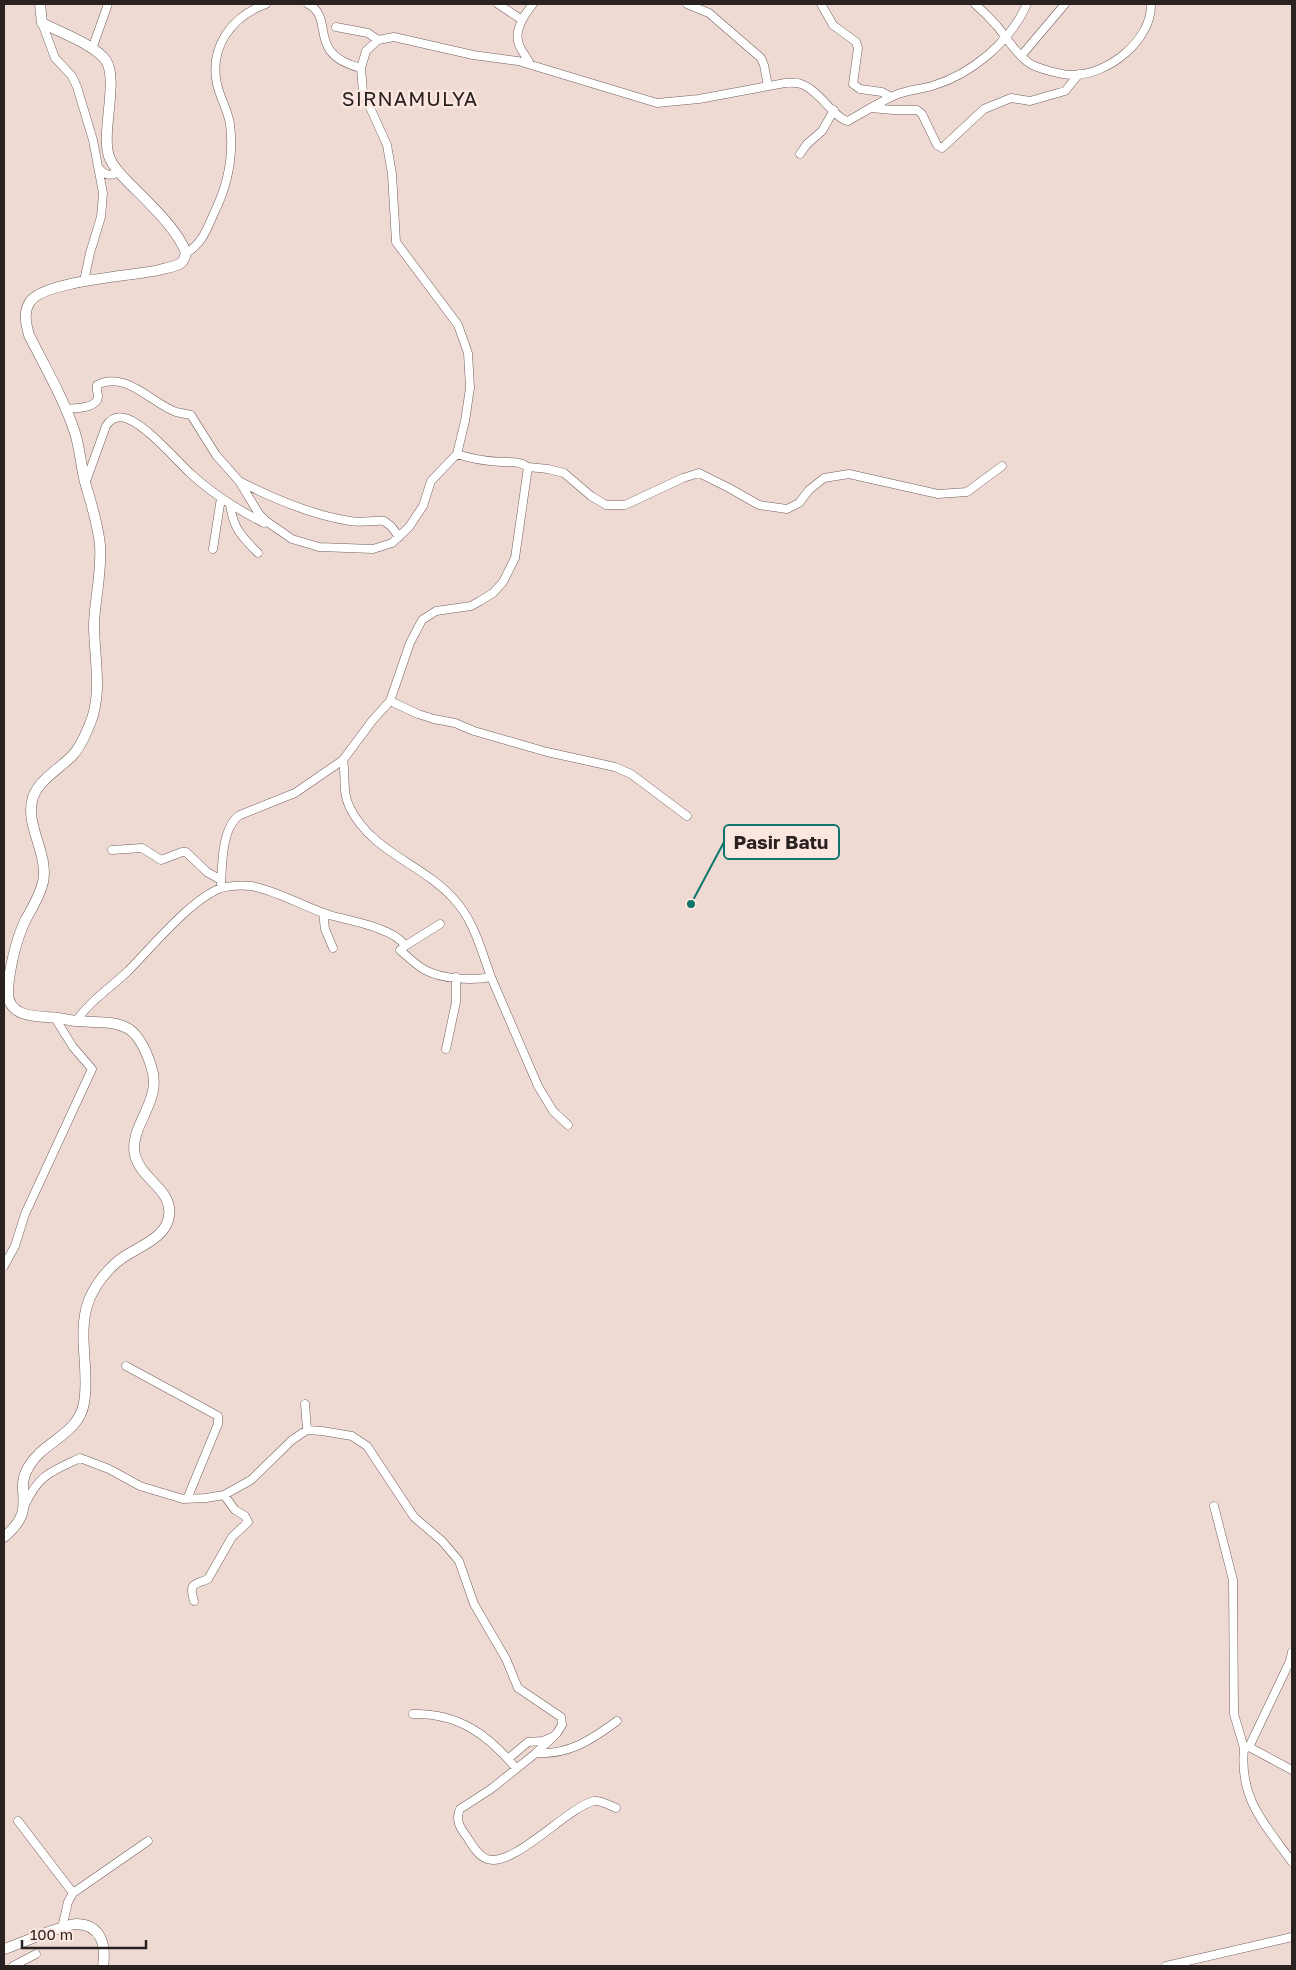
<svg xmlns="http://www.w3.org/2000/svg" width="1296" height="1970" font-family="'Golos Text',sans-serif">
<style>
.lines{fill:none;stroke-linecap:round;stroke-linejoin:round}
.street-casing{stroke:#72605b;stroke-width:9}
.secondary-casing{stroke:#72605b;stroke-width:11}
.street{stroke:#fff;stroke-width:8}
.secondary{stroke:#fff;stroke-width:10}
.labels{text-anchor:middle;stroke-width:5;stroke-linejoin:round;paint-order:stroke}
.quarter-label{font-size:20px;letter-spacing:1px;fill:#2a2220;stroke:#fce6e0}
.leader{fill:none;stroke:#0f766e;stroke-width:2}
.callout-dot{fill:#0f766e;stroke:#fce6e0;stroke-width:2}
.callout{fill:#fce6e0;stroke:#0f766e;stroke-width:2}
.callout-label{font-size:19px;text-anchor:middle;font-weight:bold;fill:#2a2220}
</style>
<rect width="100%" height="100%" fill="#eed9d3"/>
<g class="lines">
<g class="street-casing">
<path id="street" d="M308,4C336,18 305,54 361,68
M498,4L522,20
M687,4L709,13L761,58L764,65L768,86
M821,4L833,25L856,42L858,48L853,84L860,89L882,92L891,97
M975,4C983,11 990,18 997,26C1007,38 1016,54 1029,63C1038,69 1063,75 1073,75C1108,75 1152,40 1151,4
M42,23L55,58L72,76L77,87L93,140L103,193L101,217L90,253L84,281
M336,27L368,33L378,40
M92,49L108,4
M1021,56L1065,4
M530,64C527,58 523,53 520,47C512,32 524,15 533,4
M871,108L893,110H917L922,114L937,145L942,148L984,109L1011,98L1030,101L1065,91L1079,74
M800,154L807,144L822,131L834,110
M99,168C104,175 111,177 118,172
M186,253C202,244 207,229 214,213C228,185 234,156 230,124C228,110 220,98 217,84C209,47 232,16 266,4
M65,409C74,408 97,409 98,397C98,393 96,390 97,385C126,370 151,403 176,412C181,413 186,414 191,415L216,455L239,481L259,514L266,521L292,539L319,547L373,549L392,543L409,527L423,506L431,481L457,454
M528,467L548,469L564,473L591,496L606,505H625L683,478L699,473L729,488L759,505L787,509L799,503L809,490L824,478L849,474L938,494L967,492L1002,466
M239,481C274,499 311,515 350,521C362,523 375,520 384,521L391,526L399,537
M85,484L106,426C111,418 118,415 128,419C148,427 175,459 191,474C213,494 238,510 264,523
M230,504C233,528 241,536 258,553
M213,549L221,498
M390,701L418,714L434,719L455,723L474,731L547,752L615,767L631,774L687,816
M343,760C346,776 342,793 350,808C372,852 422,864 453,898C474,920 481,950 491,977
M112,850L142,848L161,860L182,852H186L207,872L221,880
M221,888C222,868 221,827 240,815L295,793L343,760L372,721L390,701L410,643L422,620L436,611L471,606L480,601L493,593L503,582L515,558L528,467C519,461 512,462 501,462C486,461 471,459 457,454L465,421L470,388L468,353L458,325L396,242L392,174L387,145L363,92L361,68L366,51L378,40L394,37L473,55L518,61L657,103L699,99L785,83C790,83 796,82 801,84C818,89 836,120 848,121C864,112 881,101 898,94C909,90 921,89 932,86C972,74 1010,42 1027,4
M323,913L325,929L333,948
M405,946L440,924
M76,1021C91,1000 109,989 128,971C151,948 191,899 221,888C229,886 242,885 251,886C277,890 307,909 333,916C352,921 396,929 405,946L400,950C408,957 416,965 425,970C442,979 472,981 491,977L538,1086L553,1111L568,1125
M446,1049L456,1002V977
M4,1266L15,1246L25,1214L92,1069L73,1047L55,1018
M126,1366L218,1416V1424L187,1499
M305,1404L307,1430
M25,1505C38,1475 52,1471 80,1458L109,1469L140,1486L183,1499L206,1498L224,1495L251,1480L292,1440L307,1430L322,1431L352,1436L367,1446L414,1517L442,1541L459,1561L474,1604L506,1659L518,1688L561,1717L562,1725L557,1733L536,1753L491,1789L460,1809C455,1820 460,1828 467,1837C472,1845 478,1856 487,1859C514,1868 566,1808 594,1801C601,1800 609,1805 616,1808
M1214,1506L1233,1580L1234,1714L1244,1748
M194,1601C188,1582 195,1585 208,1579L232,1537L248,1522L245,1516L235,1510L224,1495
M1292,1652L1290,1661L1249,1747L1244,1748C1239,1799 1264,1823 1292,1862
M413,1714C459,1713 488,1735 516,1768
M1249,1747L1292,1770
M536,1753C569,1755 591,1740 617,1721
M508,1759L528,1742L543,1741L550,1738
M18,1821L73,1893
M62,1928L68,1902L73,1893L148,1841
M13,1966L36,1954
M1166,1966L1292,1937"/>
</g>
<g class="secondary-casing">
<path id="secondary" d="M4,1537C40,1507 12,1493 29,1466C44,1441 79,1434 84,1403C90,1370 77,1335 88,1303C93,1288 105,1272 117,1262C133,1248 166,1240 169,1216C173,1189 141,1180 135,1155C128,1126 164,1101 151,1066C147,1053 140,1037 129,1029C114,1020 95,1023 79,1021C72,1021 65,1019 58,1018C39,1016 7,1019 8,991C9,970 16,940 25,921C32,908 40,896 43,882C49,853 24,825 33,797C39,780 60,768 72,756C81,747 85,735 90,724C103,692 94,658 94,624C95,598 102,572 100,545C98,524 91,503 85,482C81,466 80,449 75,433C64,399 45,367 29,335C26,324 23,312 30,302C42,281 133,276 159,270C166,268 175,267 181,263C184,261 185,257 186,253C178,230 150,204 132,186C124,178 115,170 110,159C99,136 121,76 104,58C90,43 60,32 42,23L40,4
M4,1949C20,1944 63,1924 77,1924C102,1925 106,1946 103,1966"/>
</g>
<use href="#street" class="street"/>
<use href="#secondary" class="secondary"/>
</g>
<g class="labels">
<g class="quarter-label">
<text x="410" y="106">SIRNAMULYA</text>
</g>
</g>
<path class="leader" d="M691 904L724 842"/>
<circle class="callout-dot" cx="691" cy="904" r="5"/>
<rect class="callout" x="724" y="825" width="115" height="34" rx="5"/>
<g class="callout-label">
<text x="781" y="849">Pasir Batu</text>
</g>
<rect width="1296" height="1970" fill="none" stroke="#2a2220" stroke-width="10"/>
<path d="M22 1940v8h124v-8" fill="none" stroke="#2a2220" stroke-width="2.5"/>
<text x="30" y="1940" font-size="15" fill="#2a2220" stroke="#fce6e0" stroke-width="4" paint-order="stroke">100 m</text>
</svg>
